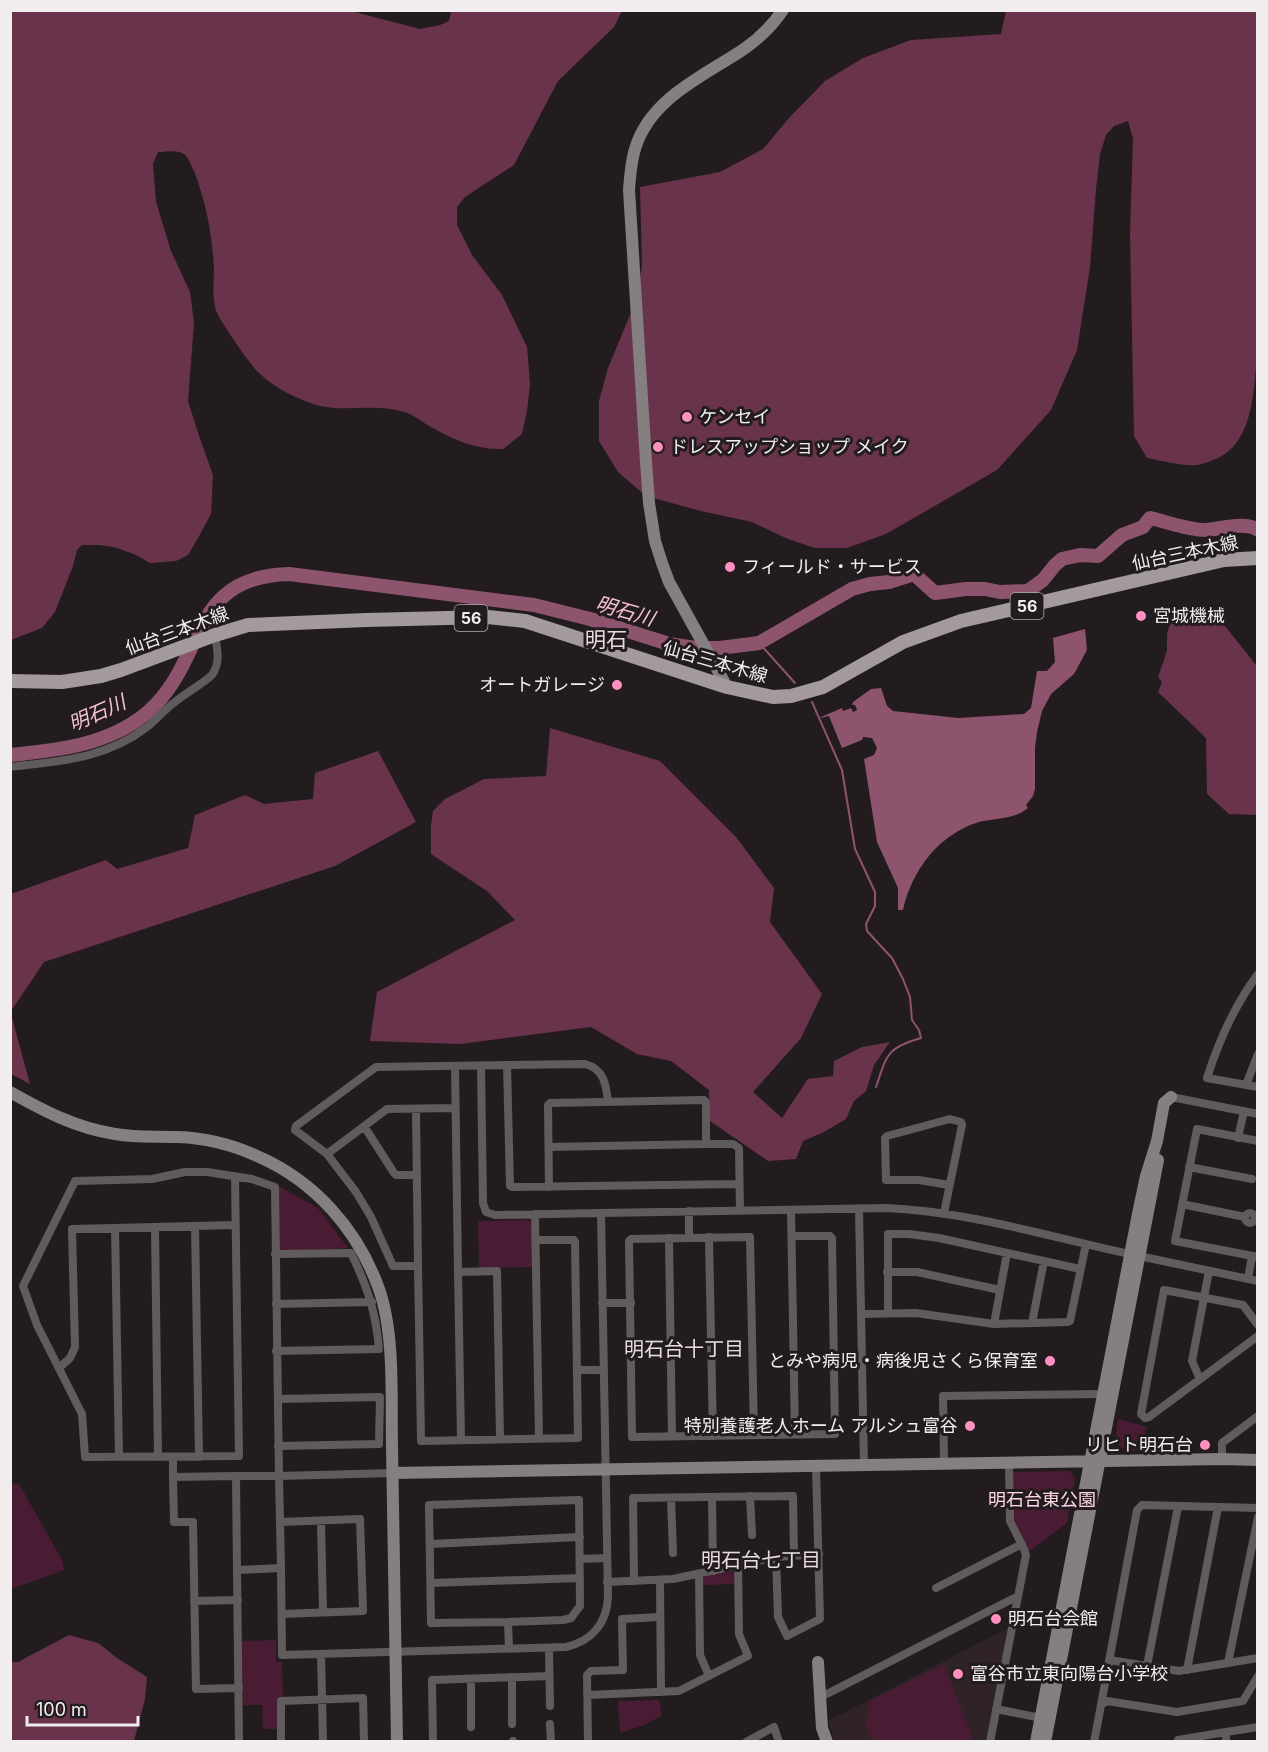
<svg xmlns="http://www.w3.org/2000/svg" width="1268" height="1752" font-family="Inter,'Noto Sans JP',sans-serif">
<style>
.built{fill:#302328}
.green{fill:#4a1c33}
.forest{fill:#69334c}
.water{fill:#8e546e}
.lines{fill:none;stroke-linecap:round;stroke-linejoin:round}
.stream{stroke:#8e546e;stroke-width:2}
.river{stroke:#8e546e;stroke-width:14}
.street{stroke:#605c5d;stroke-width:8}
.secondary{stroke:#857f81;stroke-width:12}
.primary{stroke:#a29a9d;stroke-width:14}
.poi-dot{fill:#fd8fc1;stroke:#231c1f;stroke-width:2}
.labels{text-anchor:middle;stroke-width:6;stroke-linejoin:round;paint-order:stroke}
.shield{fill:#231c1f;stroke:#b3aeb0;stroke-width:1.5}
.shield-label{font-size:16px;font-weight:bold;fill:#f1ecee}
.poi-label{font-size:18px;fill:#f1ecee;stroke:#231c1f;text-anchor:start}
.street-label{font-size:18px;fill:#f1ecee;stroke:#231c1f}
.park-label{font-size:18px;fill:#fcd6e5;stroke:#231c1f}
.water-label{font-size:20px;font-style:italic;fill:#f7c0d7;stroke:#231c1f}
.neighbourhood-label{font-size:20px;fill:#e7dde1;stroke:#231c1f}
.quarter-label{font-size:21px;fill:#e7dde1;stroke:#231c1f}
</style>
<rect width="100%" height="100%" fill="#231c1f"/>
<path class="built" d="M1008,1628L986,1741H835L828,1721Z"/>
<path class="green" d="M279,1186L318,1208L348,1248L283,1252L279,1247Z
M528,1220L532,1224L533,1267L479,1268L478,1221Z
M1118,1419L1147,1427L1145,1431L1150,1441L1151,1451C1122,1451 1112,1453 1118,1419Z
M1070,1471L1075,1478L1067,1523L1030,1551L1014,1520L1013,1472Z
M11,1483L19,1484L62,1560L64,1570L14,1588H10Z
M730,1570L734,1574V1584L703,1585V1579L705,1576Z
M276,1640V1662H282L283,1697L277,1698V1729H263L262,1705H243L241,1641Z
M944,1665L974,1741H872L866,1725L870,1701Z
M659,1700L662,1715L647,1724L620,1733L618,1701Z"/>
<path class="forest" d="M347,10L420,29L440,25L449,21L451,11H622L614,27L558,81L514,165L465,197L457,207V225L472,255L502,295L527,347L530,384L527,411L522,434L503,449C477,450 454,440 431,427C423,423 416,416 407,413C385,405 358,409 335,408C310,407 272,388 255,369C242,353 230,335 219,317C211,303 214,284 214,268C212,234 206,202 194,171C191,166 189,158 185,155C179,149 166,152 158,152L153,164L156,202L171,251L190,292L194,323L188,401L199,436L213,475L211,514L198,538L188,555L176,561L150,563L134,554L114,547L99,545H82L77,550L73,566L55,612L42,628L11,640V11Z
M1006,11H1257V358C1253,395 1253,447 1211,461C1207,462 1202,464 1198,465C1181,466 1163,461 1147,458L1134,436L1130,233L1133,139L1128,121L1114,126L1106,135L1100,154L1096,189L1090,267L1077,350L1051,410L997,470L886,534L847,548H815L788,539L752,522L701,511L646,496L618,472L599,441V401L608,368L637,298L642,265L640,187L720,172L763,149L789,118L825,81L863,58L911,40L1001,34Z
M1202,616L1225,626L1256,665L1257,659V815L1229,814L1207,794L1206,738L1158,692L1162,682L1158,677L1167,651V634L1171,620Z
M550,728L660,761L736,837L774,888L770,922L822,994L801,1038L753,1092L782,1118L808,1079L833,1076L834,1061L862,1047L890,1042L874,1065L866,1091L854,1101L846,1119L824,1132L803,1141L796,1159L768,1161L710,1121L709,1090L671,1061L637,1054L591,1027L460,1044L370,1041L377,992L515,920L487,891L431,854V825L433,811L445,799L484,779L546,776Z
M378,751L416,822L335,866L44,962L11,1011V894L106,860L117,869L188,848L195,815L245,795L264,804L313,799L315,773Z
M10,1014H11L30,1084L11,1074Z
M69,1635L98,1643L117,1658L147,1677L145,1699L134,1741H11V1662H18Z"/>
<path class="water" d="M1085,629L1087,650L1074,674L1051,694L1042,711L1037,732L1035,748V789L1033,796L1026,805L1028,808C1015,819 995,818 979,822C939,834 912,870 903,910H898V888L877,842L864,759L874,755L877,748L872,738L863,737L862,740L842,748L829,716L821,718V717L842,708L843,711L851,708L853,712L857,710L855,705H852L853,702L871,689L881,688L887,706L893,711L958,718L1024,714L1031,708L1037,671H1047L1055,662L1053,638Z"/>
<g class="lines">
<path class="stream" d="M759,643L795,683
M812,702L842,770L855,849L875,892V906L866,924L867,931L892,958L903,979L910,997L912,1020L919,1030L921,1038C886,1048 887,1055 876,1087"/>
<path class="river" d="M10,755C59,750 109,745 148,712C208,659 187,577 289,574L534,605L590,619L669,644L695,648H720L759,643L852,589L870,584L889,582L914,574L935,593L966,589H985L1000,592L1028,591L1043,580L1055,565L1062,559L1080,555L1098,556L1122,535L1143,527L1150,518C1168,522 1187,530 1206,530C1220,529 1246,521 1258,530"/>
<path class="street" d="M10,767C61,761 105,759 147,727C157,719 165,709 175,702C187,692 201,685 212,675C221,662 217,649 215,635
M1258,974C1234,1006 1219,1040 1207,1078L1258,1087
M507,1065L510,1186L512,1187L739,1184
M455,1066L458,1272
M1246,1085L1258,1054
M1171,1097L1258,1114
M416,1109L418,1266
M364,1126L394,1173L396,1175H417
M1238,1138L1244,1111
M1258,1141L1197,1129L1175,1241L1258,1257
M549,1147L706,1144
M327,1154L387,1109L455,1108
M1189,1167L1252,1179
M235,1177L239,1456L85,1457L82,1414L37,1325L23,1286L75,1181L152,1179L185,1172H207L252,1179L275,1187L279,1476L393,1473
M549,1187L548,1105L550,1103L704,1100L706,1102V1144H733L739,1148L740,1211
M1182,1204L1245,1217
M859,1209L864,1466
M791,1210L795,1434
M689,1211V1238
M1245 1218a5 5 0 1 1 10 0a5 5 0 1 1-10 0Z
M601,1213L885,1208C967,1211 1050,1237 1130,1254
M944,1213L962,1125L961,1122L950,1119L887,1136L885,1138L886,1180H919L949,1185
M535,1214L539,1439
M195,1226L199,1457
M155,1227L158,1457
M115,1228L119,1457
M709,1237L713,1436
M669,1238L672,1437
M536,1240H574L575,1242L578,1438L421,1441L418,1266H393L371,1217L356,1192L327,1154L295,1130L296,1126L376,1067L585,1064C604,1069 606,1084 608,1102
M275,1254L351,1253C367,1286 376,1312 379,1349L276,1351
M1139,1256L1258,1281
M887,1272H917L1000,1290
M1248,1279L1252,1256
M602,1303H631
M276,1304L372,1302
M888,1313V1234H909L939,1238L1080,1269
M861,1314L916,1313L994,1324L1068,1322L1070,1321L1086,1244
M1032,1323L1044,1261
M994,1324L1007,1253
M1258,1325L1243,1305L1164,1290L1141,1414L1145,1418L1149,1417L1258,1336
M59,1368L70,1358L75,1347L72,1229L235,1225
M577,1370H604
M1200,1379L1192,1361L1209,1271
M278,1399L380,1397L379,1444L278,1446
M754,1435L750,1237L631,1239L629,1241L632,1437L835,1434L832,1238L830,1236H792
M461,1440L458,1272L497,1271L500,1439
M173,1457V1477
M1222,1459V1443L1258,1416
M944,1464L943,1396L1103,1394
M236,1476H279L281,1568
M750,1496L752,1535
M712,1497L713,1571
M671,1498L673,1553
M321,1521L323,1612
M280,1522L360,1519L363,1611L282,1614
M430,1544L580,1537
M776,1557L778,1617L787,1636L820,1619L816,1467
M580,1559L607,1558
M237,1570L236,1476L173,1477L174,1522H193L196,1689L239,1688
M699,1574L700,1655L709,1676
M634,1581L633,1498L793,1496L794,1555
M660,1581L661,1692
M607,1582L673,1579L776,1557L819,1554
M431,1583L580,1578
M936,1588L1022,1544
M194,1601L238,1600
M508,1622L563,1620L571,1618L580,1606L579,1500L429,1505L431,1623L508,1622L509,1648
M549,1648L550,1706
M321,1654L323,1742
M1109,1660L1179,1671L1258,1658
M1228,1663L1258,1517
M1147,1666L1178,1507
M1187,1670L1218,1507
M512,1677V1724
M471,1679V1727
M587,1695L679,1691L748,1656L739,1634L738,1565
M819,1698L1018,1596
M1101,1705L1137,1510L1142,1505L1258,1508
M996,1709L1041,1718
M550,1724L551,1742
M513,1741V1742
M239,1742L237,1570L281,1568L282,1655L566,1647C592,1641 607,1623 608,1597L601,1213L495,1215L486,1212L483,1203L481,1066
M281,1742V1701L363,1698L364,1742
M433,1742L432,1680L549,1676
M588,1742L587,1675L591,1671L623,1670L622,1619L660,1617
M746,1742L774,1727L779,1742
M990,1742L1026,1555L1024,1549L1010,1521L1009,1463
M1094,1742L1101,1705L1107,1701L1177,1712L1243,1701L1258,1676
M1178,1742V1740L1226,1732
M1226,1742V1732L1258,1727"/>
<path class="secondary" d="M727,687L669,582L662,563L655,541L649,503L646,462L629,190C630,176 631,162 635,149C650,98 704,76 744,49C760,38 772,26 783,10
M10,1092C44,1111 76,1128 115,1134C136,1138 157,1136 178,1137C205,1138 233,1145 257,1156C315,1181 358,1230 379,1289C395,1334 391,1399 392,1447C394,1545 396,1643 397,1742
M393,1473L1222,1459L1258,1460
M818,1662L822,1728L827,1742
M1036,1742L1138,1214L1146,1176L1157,1141L1164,1103L1171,1097
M1045,1742L1158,1160"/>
<path class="primary" d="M10,681L62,682L101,676L121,670L215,635L248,625L366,620L488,617L525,621L727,687L773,697L791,696L823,687L903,642L961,621L1224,560L1258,558"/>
</g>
<g class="poi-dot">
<circle cx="687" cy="417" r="6"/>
<circle cx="658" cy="447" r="6"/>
<circle cx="730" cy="567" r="6"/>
<circle cx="1141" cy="616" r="6"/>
<circle cx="617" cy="685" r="6"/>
<circle cx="1050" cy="1361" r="6"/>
<circle cx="970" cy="1426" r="6"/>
<circle cx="1205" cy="1445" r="6"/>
<circle cx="996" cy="1619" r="6"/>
<circle cx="958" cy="1674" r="6"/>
</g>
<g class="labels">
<g class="shield">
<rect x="1010.5" y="593" width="33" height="26" rx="4.5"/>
<rect x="454.5" y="605" width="33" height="26" rx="4.5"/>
</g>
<g class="shield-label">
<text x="1027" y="612">56</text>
<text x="471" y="624">56</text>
</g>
<g class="poi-label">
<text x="699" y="423">ケンセイ</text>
<text x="670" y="453">ドレスアップショップ メイク</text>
<text x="742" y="573">フィールド・サービス</text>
<text x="1153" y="622">宮城機械</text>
<text x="605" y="691" text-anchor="end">オートガレージ</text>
<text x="1038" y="1367" text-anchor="end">とみや病児・病後児さくら保育室</text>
<text x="958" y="1432" text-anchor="end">特別養護老人ホーム アルシュ富谷</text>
<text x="1193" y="1451" text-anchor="end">リヒト明石台</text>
<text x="1008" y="1625">明石台会館</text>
<text x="970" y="1680">富谷市立東向陽台小学校</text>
</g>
<g class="street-label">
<text transform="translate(1185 553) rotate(-12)" y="6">仙台三本木線</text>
<text transform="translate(177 631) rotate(-20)" y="6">仙台三本木線</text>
<text transform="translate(715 662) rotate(16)" y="6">仙台三本木線</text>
</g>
<g class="park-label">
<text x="1042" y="1506">明石台東公園</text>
</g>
<g class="water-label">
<text transform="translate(625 611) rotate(16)" y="7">明石川</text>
<text transform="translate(97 713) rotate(-24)" y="7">明石川</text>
</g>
<g class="neighbourhood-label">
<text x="684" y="1356">明石台十丁目</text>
<text x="761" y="1567">明石台七丁目</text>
</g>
<g class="quarter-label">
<text x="606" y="647">明石</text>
</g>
</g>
<rect width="1268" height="1752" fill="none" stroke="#f1ecee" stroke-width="24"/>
<path d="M27 1716v9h111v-9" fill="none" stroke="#f1ecee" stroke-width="3"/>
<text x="36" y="1716" font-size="18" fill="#f1ecee" stroke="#231c1f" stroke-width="4.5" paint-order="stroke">100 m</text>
</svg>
